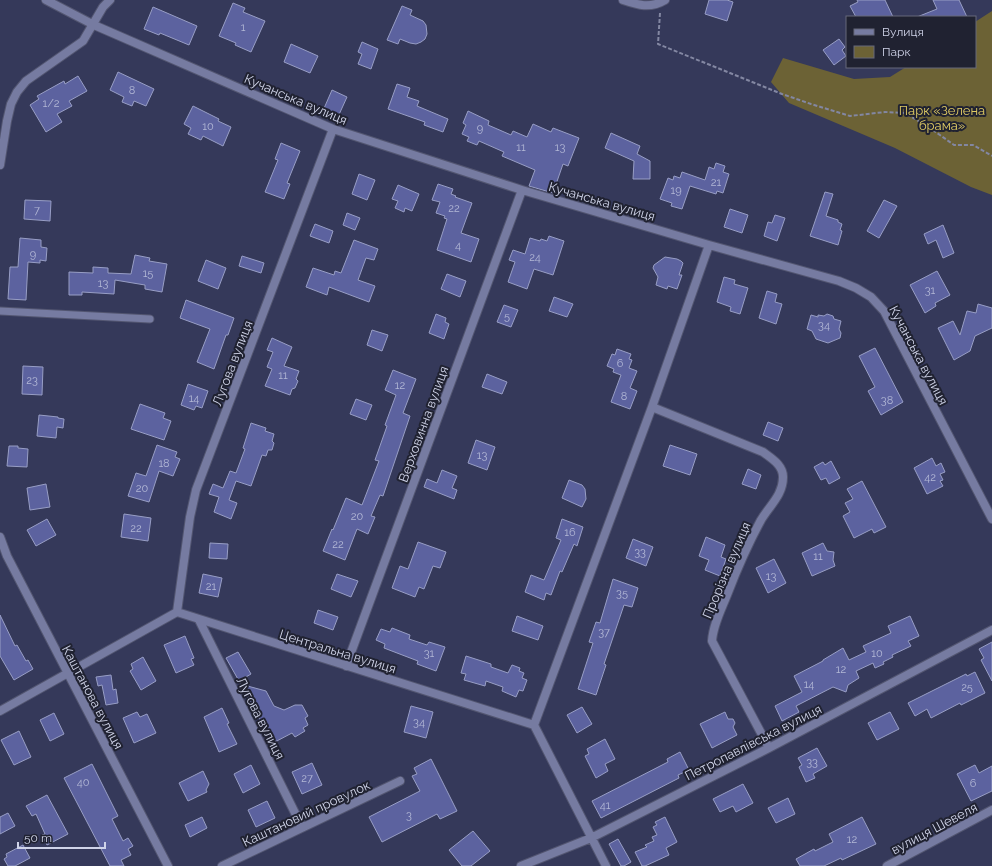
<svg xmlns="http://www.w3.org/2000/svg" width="992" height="866" font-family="Raleway,sans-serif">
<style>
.green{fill:#6c6235}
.building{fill:#5c629f;stroke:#989ec5}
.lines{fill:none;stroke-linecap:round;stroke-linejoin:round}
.lane-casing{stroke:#535671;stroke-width:9}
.street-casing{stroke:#535671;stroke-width:10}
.path{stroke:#8387a2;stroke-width:2;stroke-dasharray:4 2;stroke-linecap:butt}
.lane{stroke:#767ba1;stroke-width:7}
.street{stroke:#767ba1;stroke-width:8}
.labels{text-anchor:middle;stroke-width:4;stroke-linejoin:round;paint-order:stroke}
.number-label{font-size:11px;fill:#b3b8d6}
.street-label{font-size:13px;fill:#d0d4e9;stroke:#202231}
.park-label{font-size:13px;fill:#e0cb64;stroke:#202231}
</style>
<rect width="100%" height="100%" fill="#35395a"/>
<path class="green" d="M992,11V195L971,187L895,148L789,103L771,82L783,58L854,79L890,77L906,67H975V22Z"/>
<path class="building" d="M709,0H727L733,2L727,21L705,14Z
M857,0H885L893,17H856L850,6L858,2Z
M933,0H959L967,17H917L937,9Z
M233,3L245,8L243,12L265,21L251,52L235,45L236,43L219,36Z
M402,6L412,10L410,15L423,21L426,25L427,34L425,39L421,42L416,44L410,43L400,39L398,44L387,40Z
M153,7L197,26L189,45L160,33L159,35L144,29Z
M839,39L845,47L842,50L846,56L834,65L823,50Z
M362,42L378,49L371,69L358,64L362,54L358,52Z
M291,44L318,56L310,73L284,62Z
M118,72L154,89L146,106L134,101L132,106L122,102L124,97L110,90Z
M78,76L87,91L69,101L72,106L57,114L62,122L46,132L30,105L39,99L37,96L64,81L65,84Z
M397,84L410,88L407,97L419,101L417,106L448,119L443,132L424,125L425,122L388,109Z
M332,90L347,97L337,119L322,113Z
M193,106L219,119L218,121L231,127L223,146L203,136L201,140L188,134L191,128L184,124Z
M468,111L489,121L488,125L511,135L513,131L527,137L533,124L551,132L553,128L579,138L568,166L563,164L553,193L529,186L535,170L502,156L504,152L479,141L477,145L467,141L469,137L462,134L466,125L463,123Z
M611,133L640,146L637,154L650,161V179H633L634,161L605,148Z
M281,143L300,151L287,183L290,184L284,199L265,192L278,160L275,159Z
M716,163L725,166L723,172L729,174L723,193L717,191L716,194L690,186L682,209L671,206L672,203L660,199L668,178L673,180L674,176L680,178L682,172L705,180L709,167L714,169Z
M359,174L375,180L367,200L352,194Z
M438,184L453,189L451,194L456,196L455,197L472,203L461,233L479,239L471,262L437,250L447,219L444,218L445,216L436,213L440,202L432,200Z
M398,185L419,194L412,211L405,208L404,212L395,208L398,201L392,199Z
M825,192L833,194L826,216L838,220V222L842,224L840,230L842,231L838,245L810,236Z
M25,200L51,201L50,221L24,219Z
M884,200L897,206L879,238L867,231Z
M730,209L748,215L742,233L724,227Z
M347,213L360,218L355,230L343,225Z
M775,215L785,218L777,241L764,236L768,222L772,223Z
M315,224L333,231L329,243L310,236Z
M943,225L954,253L943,258L936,240L928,244L924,234Z
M549,236L564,241L553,275L534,269L527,289L508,282L515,262L509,260L513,250L525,254L530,238L540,241L541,239L547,241Z
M20,238L41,240V247L47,248L46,261L40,260V263L28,262L26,300L8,299L10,267H18Z
M354,240L378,249L374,260L366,258L358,280L375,286L369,302L329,287L327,295L306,287L313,268L334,275L335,271L341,273Z
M135,255L150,258L149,261L167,264L162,292L145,289V285L115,280L114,294L82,292V295H69V272L93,273V267L108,268V273L131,274Z
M242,256L264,263L261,273L239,266Z
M665,257L677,259L681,261L683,263L679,275H682L677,289L668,286L667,289L656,285L658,277L653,268L654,265Z
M206,260L226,268L218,289L198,281Z
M937,271L950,295L935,303L936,306L925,313L910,285Z
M447,274L466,281L460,297L441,289Z
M724,277L735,280L734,284L748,288L740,314L730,311L731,307L717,302Z
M767,291L777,294L775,302L782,304L776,324L759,318Z
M554,297L573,304L567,317L549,311Z
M186,300L234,318L228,335H226L214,369L197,362L210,329L180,318Z
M978,304L992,308V328L975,336L970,351L954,360L938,328L953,321L960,335L967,311L976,313Z
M504,305L518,310L511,327L497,322Z
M436,314L446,318L445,322L449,324L444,339L429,333Z
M827,314L833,316L834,319L841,321L839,329L841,333L840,338L828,343L816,339L812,331L807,329L811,315L818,317V315L824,316Z
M372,330L388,335L382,351L367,345Z
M272,338L292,347L284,366L299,371L296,379L298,381L295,388L292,389L290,395L265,386L272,369L267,367L273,352L267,350Z
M875,348L903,402L881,415L868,391L875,387L859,356Z
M617,349L631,354L629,359L632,360L629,368L637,371L630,388L637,391L630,409L611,402L621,375L613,372L614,369L607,366L612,354L615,355Z
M23,366L43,367L42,395L22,394Z
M393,370L416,379L403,413L410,416L383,496L380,495L371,516L375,517L368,534L357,529L345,560L323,551L332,529L333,530L346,498L362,505L379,461L375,460L387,426L385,425L396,395L385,390Z
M487,374L507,382L502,394L482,387Z
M188,384L208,391L202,408L196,406L194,410L181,405Z
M356,399L372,405L366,420L350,414Z
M140,404L165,413L163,418L171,421L164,440L131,429Z
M39,415L58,417V418L64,419L63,428L57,427L56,438L37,436Z
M768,422L783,428L778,441L763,435Z
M251,423L266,428L265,431L274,434L272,441L274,443L272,450H268L266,456L262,455L251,486L236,481L229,500L237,503L231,519L214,512L219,497L209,494L213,484L223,488L230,471L236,473L245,449L243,448Z
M476,440L495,447L487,470L468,463Z
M157,445L177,452L175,457L180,459L173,476L159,471L149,502L128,496L136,473L146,476Z
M670,445L697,454L690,475L663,466Z
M9,446H18V448L28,449L27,467L7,466Z
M932,458L936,466L941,463L945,472L940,474L943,480L940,481L943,486L927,494L914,468Z
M831,461L840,478L829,484L826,478L821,480L814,467L823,462L825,465Z
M748,469L761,475L756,489L742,484Z
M442,470L457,476L452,488L457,490L454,499L424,487L427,479L437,483Z
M569,480L582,485L585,489L586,499L582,507L562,498Z
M862,481L886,527L874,533L872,529L854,538L843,516L850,512L845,503L853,499L847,489Z
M46,484L50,507L30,510L27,488Z
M124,514L151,518L148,541L121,537Z
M47,519L56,535L36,546L27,530Z
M562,519L583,527L577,546L574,544L562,572L560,571L551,595L546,593L544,600L525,592L531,575L544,580L561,540L556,538Z
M706,537L725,545L721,557L726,559L720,576L705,570L709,560L699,556Z
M633,539L653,547L646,566L626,558Z
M418,542L446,552L440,568L433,566L424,589L419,587L415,597L392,588L400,566L408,569Z
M210,543L228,544L227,559L209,558Z
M823,543L827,551L834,552L833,560L835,566L812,576L802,553Z
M774,559L786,583L768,593L756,568Z
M203,574L222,578L218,597L199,593Z
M337,574L358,581L351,597L331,589Z
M613,579L638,588L632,607L624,605L604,664L606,665L596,695L578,689L593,643L589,642L596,622L600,623Z
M318,610L338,617L333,630L314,623Z
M0,615L15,646L17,645L26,661L28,660L33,669L14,680L0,656Z
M517,616L543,626L538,640L512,631Z
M910,616L919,636L908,641L911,646L892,655L893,657L883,662L884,664L875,668L873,663L856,671L859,678L848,685L846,692L833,687L796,706L799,712L782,721L775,706L802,692L794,676L823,661V660L843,648L849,660L866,652L863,646L891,633L888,626Z
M392,628L410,635L409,639L427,645L429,642L445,647L436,671L417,664L418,661L384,648L385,644L376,640L381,629L390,632Z
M185,636L194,658L191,659L194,665L176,673L164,645Z
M992,642V681L981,660L984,658L979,649Z
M238,652L251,674L239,681L226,658Z
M466,656L491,664V667L508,673L512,665L520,668L519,671L524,673L522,678L527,680L523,691L519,690L516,697L502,691L503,687L486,681L485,686L464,680L466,674L461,673Z
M143,657L156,681L141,690L130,671L133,669L131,664Z
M975,672L985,693L961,705L960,703L931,718L927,709L915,716L908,703L966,674L967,676Z
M111,675L113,690L116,689L118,703L106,705L102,685L98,686L96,677Z
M240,684L266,691L274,706L284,710L295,705H302L308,716L305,718L308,725L303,728L305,731L295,737L292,733L273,743Z
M411,706L433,712L426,738L404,732Z
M582,707L592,724L577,733L567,715Z
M222,708L229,723L227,724L237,744L219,752L204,717Z
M137,712L140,717L147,714L156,733L134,743L123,718Z
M725,712L728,719H733L735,723L733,727L737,735L712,748L700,724Z
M890,712L899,729L877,740L868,723Z
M54,713L64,734L50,741L40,720Z
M19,731L31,757L14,765L1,740Z
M605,739L615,759L605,764L608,771L596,778L585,756L589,754L587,749Z
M817,748L827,766L813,774L815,778L806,782L799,767L802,765L798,758Z
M680,752L689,770L678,775L679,778L601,818L592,801L668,762L667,759Z
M431,759L457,811L440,819L437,814L382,842L369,817L420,791L412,776L417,774L414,768Z
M312,763L322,785L302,794L292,772Z
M92,764L118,816L112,819L123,841L128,838L133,846L128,849L131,855L121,860L124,866H110L64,778Z
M251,765L260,784L243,793L234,774Z
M975,765L979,773L992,766V791L971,801L957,774Z
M203,771L209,784L206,790L207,792L188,801L179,783Z
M743,784L753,803L736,812L733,806L720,812L713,799Z
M47,795L68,834L47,845L42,835L45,834L36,814L32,816L26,806Z
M788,798L795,814L776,823L768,808Z
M267,801L275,818L256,827L248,810Z
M8,813L15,826L0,834V817Z
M202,817L207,828L190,837L185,825Z
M665,817L677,842L666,848L669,855L645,866H642L635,852L647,847L645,845L654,841L652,837L657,835L653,827L657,825L655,822Z
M862,817L876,844L842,860L841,858L824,866H800L796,859L814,849L815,851L833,842L829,834Z
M473,831L490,851L471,866H462L449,850Z
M618,839L631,862L624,866H621L609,844Z
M23,845L30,858L15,866H8L4,859L7,857L6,854Z"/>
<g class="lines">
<g class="lane-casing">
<path id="lane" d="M0,311L150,319"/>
</g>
<g class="street-casing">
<path id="street" d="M46,0L94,25L333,129L522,190L709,245L839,281L856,288L871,297L884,311L992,519
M623,0C638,5 650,9 665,0
M0,165L7,121L11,104L17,92L26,81L83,41L103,7L110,0
M652,407L763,452C772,459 783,465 783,477C783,495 770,505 761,520C748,544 737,569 727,595C721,610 713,625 712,641L769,748
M0,537L7,556L168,866
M177,612L190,517L196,490L333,129
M199,620L302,827
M346,666L522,190
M0,711L177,612L534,725L606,866
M534,725L652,407L709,245
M222,866L400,781
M521,866L591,838L769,748L992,630
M887,866L992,810"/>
</g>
<path class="path" d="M660,13L658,44L782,94L811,104L850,116L885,112L905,113L930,128L954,145H973L992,156"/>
<use href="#lane" class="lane"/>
<use href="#street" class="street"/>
</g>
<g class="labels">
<g class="number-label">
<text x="243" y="31">1</text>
<text x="132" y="94">8</text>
<text x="51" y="107">1/2</text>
<text x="208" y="130">10</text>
<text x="480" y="132">9</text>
<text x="521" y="151">11</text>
<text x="560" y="151">13</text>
<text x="716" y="186">21</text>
<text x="676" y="194">19</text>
<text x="454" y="212">22</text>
<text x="37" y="214">7</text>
<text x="458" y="249">4</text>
<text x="33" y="258">9</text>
<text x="535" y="261">24</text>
<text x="148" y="277">15</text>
<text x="103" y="287">13</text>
<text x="930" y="294">31</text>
<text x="507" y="320">5</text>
<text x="824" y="329">34</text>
<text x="620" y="367">6</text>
<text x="283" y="379">11</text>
<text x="32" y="384">23</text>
<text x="400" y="389">12</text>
<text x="624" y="400">8</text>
<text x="194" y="402">14</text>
<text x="887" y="404">38</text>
<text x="482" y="459">13</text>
<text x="164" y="467">18</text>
<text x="930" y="481">42</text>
<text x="142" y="492">20</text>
<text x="357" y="520">20</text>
<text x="136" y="532">22</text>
<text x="570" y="536">16</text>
<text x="338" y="548">22</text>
<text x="640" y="556">33</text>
<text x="818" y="560">11</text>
<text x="771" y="580">13</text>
<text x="211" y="590">21</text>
<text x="622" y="597">35</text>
<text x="604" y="636">37</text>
<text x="429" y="657">31</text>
<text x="877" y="657">10</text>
<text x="841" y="673">12</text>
<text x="809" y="688">14</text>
<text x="967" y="691">25</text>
<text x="419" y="726">34</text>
<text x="812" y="766">33</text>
<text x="307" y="782">27</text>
<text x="83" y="786">40</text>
<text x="973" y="787">6</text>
<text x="605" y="809">41</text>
<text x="409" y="819">3</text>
<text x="852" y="843">12</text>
</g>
<g class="street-label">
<text transform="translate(296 99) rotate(23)" y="5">Кучанська вулиця</text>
<text transform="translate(602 201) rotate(16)" y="5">Кучанська вулиця</text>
<text transform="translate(919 355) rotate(62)" y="5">Кучанська вулиця</text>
<text transform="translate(232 363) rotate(-69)" y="5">Лугова вулиця</text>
<text transform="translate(423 424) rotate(-70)" y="5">Верховинна вулиця</text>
<text transform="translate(726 570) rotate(-67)" y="5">Прорізна вулиця</text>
<text transform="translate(338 651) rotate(17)" y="5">Центральна вулиця</text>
<text transform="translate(93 697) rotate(62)" y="5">Каштанова вулиця</text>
<text transform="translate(261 718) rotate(63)" y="5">Лугова вулиця</text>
<text transform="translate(753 742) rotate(-27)" y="5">Петропавлівська вулиця</text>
<text transform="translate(306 813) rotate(-25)" y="5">Каштановий провулок</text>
<text transform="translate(934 828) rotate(-28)" y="5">вулиця Шевеля</text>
</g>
<g class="park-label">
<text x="942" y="115">Парк «Зелена<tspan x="942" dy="15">брама»</tspan></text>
</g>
</g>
<rect x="846" y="16" width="130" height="52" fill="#202231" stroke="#66697b"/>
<rect x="854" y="29" width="20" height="6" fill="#767ba1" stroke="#66697b"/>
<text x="882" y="36" font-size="12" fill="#d0d4e9">Вулиця</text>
<rect x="854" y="46" width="20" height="12" fill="#6c6235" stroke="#66697b"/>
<text x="882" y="56" font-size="12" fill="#d0d4e9">Парк</text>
<path d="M18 842v6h87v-6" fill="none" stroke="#d0d4e9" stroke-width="2"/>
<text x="24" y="842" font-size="12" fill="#d0d4e9" stroke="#202231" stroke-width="3" paint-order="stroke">50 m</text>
</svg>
